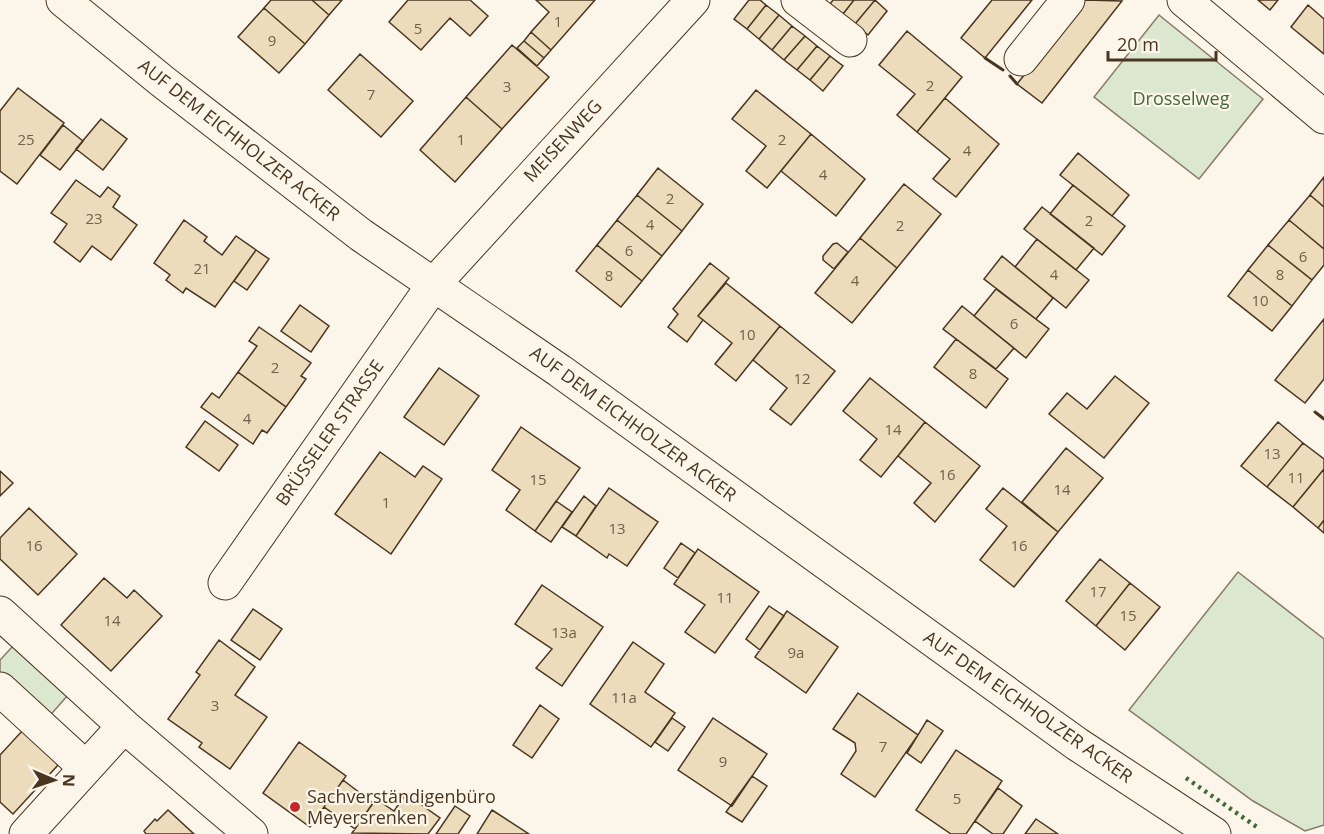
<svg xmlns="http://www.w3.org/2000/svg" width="1324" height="834" font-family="'Open Sans',sans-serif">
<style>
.green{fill:#dce7d0;stroke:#887966;stroke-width:1.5}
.building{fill:#ecdcbc;stroke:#4a3520;stroke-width:1.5}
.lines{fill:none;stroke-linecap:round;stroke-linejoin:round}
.minor-casing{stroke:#4a3520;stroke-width:35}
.minor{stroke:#fbf6e9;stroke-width:33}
.hedge{stroke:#436837;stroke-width:4.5;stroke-dasharray:3 4.5;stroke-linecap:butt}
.wall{stroke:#4a3520;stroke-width:3}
.poi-dot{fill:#c62828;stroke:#fbf6e9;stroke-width:2}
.labels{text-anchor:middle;stroke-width:4.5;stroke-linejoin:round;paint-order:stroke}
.number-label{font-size:15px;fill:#725f47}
.park-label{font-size:18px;fill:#436837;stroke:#fbf6e9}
.street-label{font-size:18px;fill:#4a3520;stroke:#fbf6e9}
.poi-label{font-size:18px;fill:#4a3520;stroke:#fbf6e9;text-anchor:start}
</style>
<rect width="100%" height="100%" fill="#fbf6e9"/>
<path class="green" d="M1159,15L1263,99L1199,179L1094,97Z
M1238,572L1324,639V825L1305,831L1253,801L1129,710Z
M14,645L68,695L47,719L0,677V660Z"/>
<path class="building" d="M271,0H312L329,15L305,44L264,8Z
M312,0H342L329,15Z
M408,0H470L488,16L470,36L450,18L421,50L389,22Z
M536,0H595L551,50L531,32L549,12Z
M749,0H760L766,5L747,29L734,19Z
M833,0H854L843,14L830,4Z
M854,0H875L855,24L843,14Z
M875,0L887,11L868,35L855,24Z
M992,0H1032L985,58L961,38Z
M1084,0L1122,1L1042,103L1017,84Z
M1258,0H1278L1270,10Z
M766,5L779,15L759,39L747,29Z
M1308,5L1324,19V54L1291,27Z
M264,8L305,44L279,73L238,37Z
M779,15L792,26L772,50L759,39Z
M792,26L805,36L784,60L772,50Z
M907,31L962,77L917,132L897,115L915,94L879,65Z
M531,32L551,50L544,58L524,41Z
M805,36L817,46L797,70L784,60Z
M524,41L544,58L537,66L517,48Z
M512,45L549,77L502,129L466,97Z
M817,46L830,56L810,80L797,70Z
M360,54L413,101L381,137L328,90Z
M830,56L843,66L823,91L810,80Z
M18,88L64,123L17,184L0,171V111Z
M756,90L811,134L767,188L746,171L766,146L732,119Z
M466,97L502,129L455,182L420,150Z
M945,98L999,144L956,197L933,179L950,159L917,132Z
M101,119L127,139L103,170L76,149Z
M63,125L83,141L60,170L40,155Z
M811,134L865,179L836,216L781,171Z
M1078,153L1129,195L1112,216L1060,175Z
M658,168L703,204L682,231L637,195Z
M1324,177V207L1310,195Z
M76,180L100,197L108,187L120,196L113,207L137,225L111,260L92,246L80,262L54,242L67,224L51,213Z
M904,184L941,214L897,268L860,238Z
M1073,185L1125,226L1102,255L1050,214Z
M637,195L682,231L662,256L617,220Z
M1310,195L1324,207V249L1289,220Z
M1042,207L1094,248L1076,270L1024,229Z
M184,220L207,237L204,241L222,255L236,236L256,250L215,307L186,288L183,293L166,280L170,275L154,263Z
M617,220L662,256L642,281L597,245Z
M1289,220L1324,249V265L1312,280L1268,245Z
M860,238L897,268L852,323L815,293Z
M1037,239L1089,280L1066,308L1015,267Z
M837,243L848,252L834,269L823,260V256L833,244Z
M597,245L642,281L621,307L576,271Z
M1268,245L1312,280L1292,306L1248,270Z
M256,250L269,259L247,290L234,281Z
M1002,256L1053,298L1036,319L984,279Z
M710,263L729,278L698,316L703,320L687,342L668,327L678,314L673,309Z
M1248,270L1292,306L1272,331L1228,296Z
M726,283L780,326L736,381L715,364L732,343L698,316Z
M996,289L1049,329L1026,358L974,316Z
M300,305L329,326L311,352L281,331Z
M962,306L1014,348L996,369L943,329Z
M1324,319V379L1305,403L1275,380Z
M780,326L835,371L791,425L770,409L787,388L753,360Z
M259,327L311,363L301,376L306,379L286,407L238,372L257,346L249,341Z
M956,339L1008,379L986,408L934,367Z
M439,368L479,396L444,445L404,417Z
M238,372L286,407L267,433L262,430L253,444L201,407L212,393L219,398Z
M1115,376L1149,403L1104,458L1049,414L1067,393L1087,409Z
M870,378L925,422L881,477L860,460L877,439L843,411Z
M205,421L238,445L219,471L186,447Z
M925,422L980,466L935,522L914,503L931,483L898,456Z
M1278,422L1303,443L1267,487L1241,466Z
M521,427L580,468L535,531L506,510L520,490L492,470Z
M1303,443L1324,459V469L1293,507L1267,487Z
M1066,448L1103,478L1058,532L1022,502Z
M380,452L415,477L423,466L442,479L391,554L335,514Z
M1324,469V520L1318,528L1293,507Z
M0,471L13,483L0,496Z
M609,488L658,522L627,566L609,554L607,558L576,536Z
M1003,488L1058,532L1014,587L980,560L1007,526L986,509Z
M584,496L596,506L576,536L562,527Z
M556,501L572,512L551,542L535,531Z
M29,508L77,554L38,595L0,559V538Z
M1324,520V533L1318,528Z
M681,543L695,553L678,578L664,568Z
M698,549L759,592L715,653L685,632L705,605L674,584Z
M1100,559L1130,583L1096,626L1066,601Z
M104,578L127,598L134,590L162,616L111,671L61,625Z
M1130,583L1160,607L1125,650L1096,626Z
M542,585L603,627L562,686L536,668L552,649L515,624Z
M769,606L784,616L760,650L746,639Z
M253,609L282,629L260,660L231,640Z
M787,611L838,647L806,693L755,657Z
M219,640L255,667L235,695L267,717L230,769L199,747L202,743L168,719L200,675L196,672Z
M633,642L664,664L645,692L675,713L651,747L590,704Z
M858,693L918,735L875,797L841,774L856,751L855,743L833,729Z
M540,705L559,719L532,758L513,745Z
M672,718L685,727L668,751L655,742Z
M713,718L767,754L732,806L678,770Z
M927,720L943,731L921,763L907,753Z
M23,730L59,764L13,814L0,802V755Z
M299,742L346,776L310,827L263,793Z
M956,750L1002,781L966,834H951L916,810Z
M752,776L767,786L742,822L726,812Z
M343,780L373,803L355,829L324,807Z
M998,788L1022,806L1003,834H993L975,821Z
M406,794L440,818L428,834L352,833L376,799L394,811Z
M455,806L470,816L458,834H436Z
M168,810L194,834H146L144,831L155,819L157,821Z
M492,810L529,834H477Z
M1036,819L1058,834H1025Z"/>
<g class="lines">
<g class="minor-casing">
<path id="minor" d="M63,0L162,81L361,235L560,371L1077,744L1214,834
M798,0L850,40
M1184,0L1324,117
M1021,59L1068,0
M225,583L434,284L693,0
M0,613L124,726L251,834
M0,689L86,768
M26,834L124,726"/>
</g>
<use href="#minor" class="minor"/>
<path class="hedge" d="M1186,778L1257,827"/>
<path class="wall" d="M985,58L1003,70
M1010,76L1017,84
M1315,412L1324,419"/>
</g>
<circle class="poi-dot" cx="295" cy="807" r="6"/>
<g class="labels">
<g class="number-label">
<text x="558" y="27">1</text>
<text x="418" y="34">5</text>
<text x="272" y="46">9</text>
<text x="930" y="91">2</text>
<text x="507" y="92">3</text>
<text x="371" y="100">7</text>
<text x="26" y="145">25</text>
<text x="461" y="145">1</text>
<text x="782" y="145">2</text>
<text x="967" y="156">4</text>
<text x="823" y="180">4</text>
<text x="670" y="204">2</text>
<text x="94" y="224">23</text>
<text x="1089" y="226">2</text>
<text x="650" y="230">4</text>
<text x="900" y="231">2</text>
<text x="629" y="256">6</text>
<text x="1303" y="262">6</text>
<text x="202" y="274">21</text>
<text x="1054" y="280">4</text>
<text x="1280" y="280">8</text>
<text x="609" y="281">8</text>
<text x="855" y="286">4</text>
<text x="1260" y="306">10</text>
<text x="1014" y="329">6</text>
<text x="747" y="340">10</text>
<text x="275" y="373">2</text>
<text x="973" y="379">8</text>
<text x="802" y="384">12</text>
<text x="247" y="424">4</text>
<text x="893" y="435">14</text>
<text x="1272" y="459">13</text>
<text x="947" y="480">16</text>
<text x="1296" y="483">11</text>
<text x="538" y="485">15</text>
<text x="1062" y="495">14</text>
<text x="386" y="508">1</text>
<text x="617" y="534">13</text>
<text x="34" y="551">16</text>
<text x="1019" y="551">16</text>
<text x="1098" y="597">17</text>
<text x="725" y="603">11</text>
<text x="1128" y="621">15</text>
<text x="112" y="626">14</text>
<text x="564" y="638">13a</text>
<text x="796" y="658">9a</text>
<text x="624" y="703">11a</text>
<text x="215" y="711">3</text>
<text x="883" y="752">7</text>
<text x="723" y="767">9</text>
<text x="957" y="804">5</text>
</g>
<g class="park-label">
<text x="1181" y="105">Drosselweg</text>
</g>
<g class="street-label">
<text transform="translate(239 140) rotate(38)" y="6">AUF DEM EICHHOLZER ACKER</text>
<text transform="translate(563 141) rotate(-47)" y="6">MEISENWEG</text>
<text transform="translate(633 424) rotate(36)" y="6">AUF DEM EICHHOLZER ACKER</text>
<text transform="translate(330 433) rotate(-55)" y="6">BRÜSSELER STRASSE</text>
<text transform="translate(1028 707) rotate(35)" y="6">AUF DEM EICHHOLZER ACKER</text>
</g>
<g class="poi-label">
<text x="307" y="803">Sachverständigenbüro<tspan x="307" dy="21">Meyersrenken</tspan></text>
</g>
</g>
<g transform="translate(54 780) rotate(92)" stroke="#fbf6e9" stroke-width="4.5" paint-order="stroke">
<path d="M0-4.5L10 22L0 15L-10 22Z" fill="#4a3520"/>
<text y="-9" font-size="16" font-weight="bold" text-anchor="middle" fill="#4a3520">N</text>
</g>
<path d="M1108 51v9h108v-9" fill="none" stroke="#4a3520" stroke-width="3"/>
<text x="1117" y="51" font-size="18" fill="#4a3520" stroke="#fbf6e9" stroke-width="4.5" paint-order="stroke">20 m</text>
</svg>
